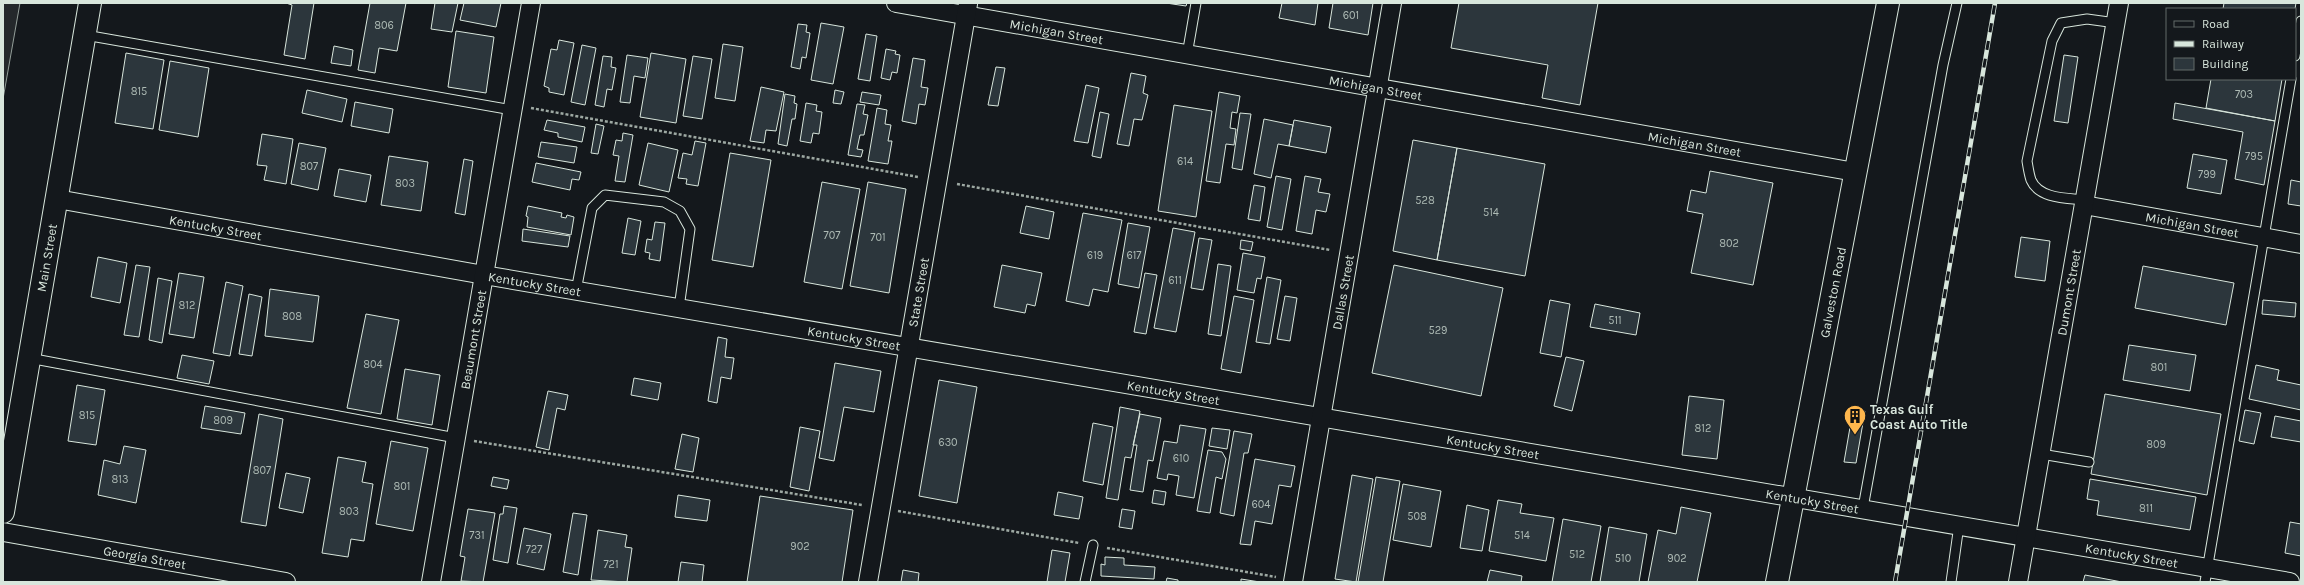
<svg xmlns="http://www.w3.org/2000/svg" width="2304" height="585" font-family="Karla,sans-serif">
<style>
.parking{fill:#24282b;stroke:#939e99}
.building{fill:#2c363c;stroke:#d8e6dc}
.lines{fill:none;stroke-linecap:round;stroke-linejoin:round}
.service-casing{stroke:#d8e6dc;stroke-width:11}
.minor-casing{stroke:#d8e6dc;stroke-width:20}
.tertiary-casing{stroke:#d8e6dc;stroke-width:24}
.primary-casing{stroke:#d8e6dc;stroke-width:24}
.path{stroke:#9da8a2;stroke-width:2.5;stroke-dasharray:3 2;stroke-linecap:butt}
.service{stroke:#14181c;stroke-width:9}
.minor{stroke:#14181c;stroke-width:18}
.tertiary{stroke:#14181c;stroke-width:22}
.primary{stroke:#14181c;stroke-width:22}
.rail-casing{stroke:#d8e6dc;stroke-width:4.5}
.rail{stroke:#14181c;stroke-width:3;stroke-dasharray:9;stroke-linecap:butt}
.labels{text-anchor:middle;stroke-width:3;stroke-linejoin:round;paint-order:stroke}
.number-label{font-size:11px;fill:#adbab4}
.street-label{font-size:13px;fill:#d8e6dc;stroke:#14181c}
.poi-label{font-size:13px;font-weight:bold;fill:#d8e6dc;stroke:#14181c;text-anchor:start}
</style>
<rect width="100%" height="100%" fill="#14181c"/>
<path class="parking" d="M3,3H20L3,99Z"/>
<path class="building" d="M286,3H314L305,59L284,55L292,5Z
M370,3H406L397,51L379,48L375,73L358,70Z
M435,3H458L452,32L431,29Z
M464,3H501L496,27L460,20Z
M1166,3H1187L1186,6Z
M1282,3H1318L1315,25L1279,18Z
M1333,3H1373L1368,35L1329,28Z
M1459,3H1598L1580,105L1542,98L1548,65L1451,48Z
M2224,3H2296L2295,9H2223Z
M821,23L844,27L833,84L811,80Z
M798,24L807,25L806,32L810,33L806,58L802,57L800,69L791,67Z
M456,31L494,37L486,93L448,87Z
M866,34L877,36L870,81L858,79Z
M559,40L574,43L564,95L549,92V88L544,86L551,49L557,50Z
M723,44L743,47L735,101L715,98Z
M582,45L596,48L585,105L571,102Z
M334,46L353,50L351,66L331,63Z
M886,49L896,51L895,54L900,55L897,73L892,72L890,80L881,78Z
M126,53L164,60L153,129L115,123Z
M651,53L686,59L676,123L640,117Z
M627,55L648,58L645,78L634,76L630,103L620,102Z
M2064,55L2078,57L2068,123L2054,121Z
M603,56L612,57L611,67L616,68L612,90L607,89L604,107L595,105Z
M693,56L712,59L702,119L683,116Z
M913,58L925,60L921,87L928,88L925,105L919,104L916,124L902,121Z
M170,61L209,68L198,137L159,130Z
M996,67L1005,68L998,106L988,105Z
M1131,73L1146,76L1143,93L1148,95L1142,120L1134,119L1129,146L1117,144Z
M2211,79H2282L2275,121L2206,108Z
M1086,85L1099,88L1088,143L1074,141Z
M761,87L784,92L776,131L766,130L764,143L750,141Z
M307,90L347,99L342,122L302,113Z
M835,90L844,92L841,104L833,103Z
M862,92L881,95L879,105L860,102Z
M1219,92L1240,96L1237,113L1232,112L1230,128L1236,129L1234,145L1226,144L1220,183L1206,181Z
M785,94L795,96L794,103L797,104L795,119H792L787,146L778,144Z
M355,102L393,109L389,133L351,126Z
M806,103L817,105L816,111L822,112L819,134L813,133L811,143L800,141Z
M2175,103L2275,121L2264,185L2235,179L2243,132L2173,119Z
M857,104L865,105L863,114L868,115L864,135H860L857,149L863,150L861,157L848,155Z
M1174,105L1212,111L1196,217L1158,211Z
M877,108L887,110L885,124L891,125L888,141H892L888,164L868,161Z
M1100,112L1109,114L1101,158L1092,156Z
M1240,113L1251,114L1242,170L1232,168Z
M1264,119L1293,125L1289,146L1278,144L1271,178L1254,174Z
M547,120L585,127L582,142L558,137V133L544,130Z
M1294,120L1331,127L1326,153L1289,146Z
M596,124L604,126L598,154L591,153Z
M623,133L633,135L625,182L615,181L619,156L613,155L616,140L622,141Z
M262,134L293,139L286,184L264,180L267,166L257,165Z
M1413,140L1457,148L1437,260L1393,251Z
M695,141L706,143L698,186L686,184L687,179L678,178L683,153L692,155Z
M541,142L577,147L574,163L538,157Z
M299,143L326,148L318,190L291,184Z
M648,143L678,150L669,192L639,185Z
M1457,148L1545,164L1525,276L1437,260Z
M730,153L771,160L753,267L712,260Z
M2193,154L2227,160L2221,194L2187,188Z
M389,156L428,162L421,211L381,205Z
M464,159L473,161L465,215L455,213Z
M536,163L581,172L579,180L572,179L570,190L532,182Z
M339,169L371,175L366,202L334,196Z
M1710,171L1773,183L1753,285L1691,273L1703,214L1687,211L1691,190L1706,193Z
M1276,176L1291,179L1282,230L1267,227Z
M1305,176L1321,179L1318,192L1330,194L1326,212L1316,210L1312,234L1296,231Z
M2291,180L2301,182V206L2288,204Z
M822,182L860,189L842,289L804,282Z
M868,182L906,189L889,293L850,286Z
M1254,185L1265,187L1260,221L1248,219Z
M528,206L562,213L561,217L566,218L567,215L574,217L571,235L527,227L528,217L526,216Z
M1026,206L1054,212L1049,239L1020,233Z
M1083,213L1122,220L1108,292L1093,289L1089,306L1066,301Z
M628,218L641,221L635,255L622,253Z
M655,222L665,223L660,261L649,259L650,253L645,252L647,239L652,240Z
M1128,223L1150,227L1139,288L1118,284Z
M1173,228L1195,232L1176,332L1154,328Z
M523,229L570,236L568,247L522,241Z
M2021,237L2050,241L2045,281L2015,277Z
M1199,238L1212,240L1203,290L1191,288Z
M1241,240L1253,242L1251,251L1240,249Z
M1243,253L1265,257L1261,279L1257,278L1254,293L1237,290Z
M98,257L127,263L120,303L91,297Z
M1218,264L1231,266L1221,336L1208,334Z
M136,265L150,267L139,337L124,335Z
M1002,265L1042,273L1035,306L1027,304L1025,313L994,307Z
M1394,265L1503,288L1481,396L1372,373Z
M2143,266L2234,283L2226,325L2135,308Z
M179,273L204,277L194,338L169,334Z
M1145,273L1157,275L1146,334L1134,332Z
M1267,277L1281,280L1270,344L1256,342Z
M158,278L172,281L162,343L149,340Z
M226,282L243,286L230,356L213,353Z
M270,289L319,296L313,342L265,336Z
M249,294L262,297L252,356L239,354Z
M1234,296L1254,300L1241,373L1221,369Z
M1285,296L1297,298L1290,341L1277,339Z
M1550,300L1570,304L1561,357L1540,353Z
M2263,300L2296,303L2295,317L2262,314Z
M1595,304L1640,313L1636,335L1590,327Z
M366,314L399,320L381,414L347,408Z
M718,337L727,339L725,357L734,358L731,379L721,377L717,403L708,401Z
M2129,345L2196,355L2190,391L2123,380Z
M182,355L214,361L209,384L177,378Z
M1566,357L1584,361L1572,411L1554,406Z
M835,363L881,371L874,412L844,407L834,461L819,458Z
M2256,365L2279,370L2277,380L2301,385V410L2249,399Z
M405,369L440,375L432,425L397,419Z
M634,378L661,383L658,400L631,395Z
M939,380L977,387L957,503L919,496Z
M77,385L105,390L96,445L68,441Z
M548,391L568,395L565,410L557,408L549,450L536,447Z
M2105,394L2221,414L2207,495L2091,474Z
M1689,396L1724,400L1717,459L1682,455Z
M205,406L245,413L241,434L201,428Z
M1120,407L1140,411L1131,458L1125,457L1118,500L1106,498Z
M1853,410L1865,411L1856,463L1844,462Z
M2245,410L2261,413L2254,444L2239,441Z
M259,414L283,419L266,526L241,522Z
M1140,414L1161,418L1153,461L1148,460L1143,492L1130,490L1137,445H1133Z
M2275,416L2301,421V442L2271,437Z
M1093,423L1113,427L1103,485L1083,481Z
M1180,425L1206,429L1194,498L1176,495L1179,476L1168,474L1167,480L1157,478L1164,441L1177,443Z
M800,427L820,431L809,491L790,487Z
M1212,428L1230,430L1227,449L1209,446Z
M1234,431L1252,434L1248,453H1244L1234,516L1220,513Z
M682,434L699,438L693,472L675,469Z
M391,441L428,448L413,531L376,524Z
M124,446L146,450L136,503L98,495L104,460L120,464Z
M1208,450L1222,452L1226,459L1222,479L1216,477L1210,513L1197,511Z
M338,457L366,462L362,482L373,484L364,541L351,539L348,557L322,553Z
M1255,459L1295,466L1291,487L1279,485L1272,524L1255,521L1251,545L1240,544Z
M286,473L310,478L303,513L279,508Z
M1352,475L1373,479L1356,582L1335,579Z
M493,477L509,480L507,489L491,486Z
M1376,477L1400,481L1383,582H1358Z
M2090,479L2196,497L2190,530L2097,515L2099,501L2087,499Z
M1403,484L1441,491L1431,547L1393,540Z
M1154,490L1166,492L1164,505L1152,503Z
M1058,492L1083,497L1079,519L1054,515Z
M678,495L710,500L707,521L675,517Z
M760,496L853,510L842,582H747Z
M1498,500L1522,504L1520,513L1554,518L1546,561L1489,551Z
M1467,505L1489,510L1482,551L1460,548Z
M504,506L517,508L508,563L493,560L500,514H503Z
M1681,507L1711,513L1697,582H1648L1658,530L1676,534Z
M468,509L495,513L483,582L461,581L465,557L460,556Z
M1122,509L1135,511L1132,529L1119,527Z
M573,513L587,515L578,575L563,572Z
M1563,519L1601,526L1591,582H1552Z
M2290,522L2301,524V556L2285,553Z
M1609,527L1647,534L1639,582H1600Z
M524,528L551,534L544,570L517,564Z
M598,530L627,535L625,547L632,548L627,582L591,580Z
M1052,550L1070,553L1065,582H1047Z
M1105,557L1124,558V565L1155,567L1154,579L1101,576V564L1105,565Z
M681,562L704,565L702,582H678Z
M903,570L919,573L918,582H901Z
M1490,570L1522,576L1521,582H1487Z
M2085,575L2122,582H2083Z
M1167,578L1178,580V582H1166Z
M1241,579L1260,582H1241Z"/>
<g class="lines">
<g class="service-casing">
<path id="service" d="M85,35L512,110
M1187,55L1196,3
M2295,56L2301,21
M2085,200C2067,198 2039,199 2031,180C2029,174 2028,167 2027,161L2052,41L2061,23L2087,19L2116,23
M576,291L592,208L605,195L664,202L680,211L690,229L679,308
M29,358L456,438
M2041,454L2089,462
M1863,508L1943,65L1957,3
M1085,582L1093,545
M1951,582L1959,525
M2205,582L2291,79"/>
</g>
<g class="minor-casing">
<g id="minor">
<path id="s1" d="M896,3L1855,172"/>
<path id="s2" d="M57,199L484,275L2290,582"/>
<path id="s3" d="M2084,205L2301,244"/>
<path id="s4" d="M3,532L286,582"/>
<path id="s5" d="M431,582L531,3"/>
<path id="s6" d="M868,582L968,4"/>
<path id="s7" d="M1293,582L1392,3"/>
<path id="s8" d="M2018,582L2119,3"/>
</g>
</g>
<g class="tertiary-casing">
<g id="tertiary">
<path id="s9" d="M3,512L90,3"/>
</g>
</g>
<g class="primary-casing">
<g id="primary">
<path id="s10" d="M1777,582L1888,3"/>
</g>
</g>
<path class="path" d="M531,108L918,177
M957,184L1330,250
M474,441L862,505
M898,511L1079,543
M1107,548L1276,577"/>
<use href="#service" class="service"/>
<use href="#minor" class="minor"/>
<use href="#tertiary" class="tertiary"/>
<use href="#primary" class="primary"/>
<g class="rail-casing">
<path id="rail" d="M1895,582L1995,3"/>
</g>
<use href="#rail" class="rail"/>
</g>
<defs>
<g id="building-pin" transform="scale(1.15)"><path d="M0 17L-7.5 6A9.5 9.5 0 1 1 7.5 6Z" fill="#ffb74d" stroke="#14181c"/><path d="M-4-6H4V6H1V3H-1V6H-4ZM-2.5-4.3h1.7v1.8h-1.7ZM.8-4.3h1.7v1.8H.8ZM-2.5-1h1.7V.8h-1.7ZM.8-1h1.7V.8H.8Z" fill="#111"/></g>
</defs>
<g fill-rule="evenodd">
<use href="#building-pin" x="1855" y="416"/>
</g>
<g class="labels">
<g class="number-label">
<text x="1351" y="19">601</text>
<text x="384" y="29">806</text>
<text x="139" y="95">815</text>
<text x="2244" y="98">703</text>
<text x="2254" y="160">795</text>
<text x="1185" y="165">614</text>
<text x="309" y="170">807</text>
<text x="2207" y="178">799</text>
<text x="405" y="187">803</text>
<text x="1425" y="204">528</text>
<text x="1491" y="216">514</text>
<text x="832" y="239">707</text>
<text x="878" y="241">701</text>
<text x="1729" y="247">802</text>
<text x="1095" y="259">619</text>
<text x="1134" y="259">617</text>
<text x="1175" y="284">611</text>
<text x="187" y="309">812</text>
<text x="292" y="320">808</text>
<text x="1615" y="324">511</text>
<text x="1438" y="334">529</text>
<text x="373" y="368">804</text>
<text x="2159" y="371">801</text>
<text x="87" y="419">815</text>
<text x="223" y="424">809</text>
<text x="1703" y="432">812</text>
<text x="948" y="446">630</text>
<text x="2156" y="448">809</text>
<text x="1181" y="462">610</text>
<text x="262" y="474">807</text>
<text x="120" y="483">813</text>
<text x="402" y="490">801</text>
<text x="1261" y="508">604</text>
<text x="2146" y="512">811</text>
<text x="349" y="515">803</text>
<text x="1417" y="520">508</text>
<text x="477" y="539">731</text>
<text x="1522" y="539">514</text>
<text x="800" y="550">902</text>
<text x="534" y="553">727</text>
<text x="1577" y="558">512</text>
<text x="1623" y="562">510</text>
<text x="1677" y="562">902</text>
<text x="611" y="568">721</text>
</g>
<g class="street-label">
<text dy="5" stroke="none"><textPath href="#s1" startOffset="163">Michigan Street</textPath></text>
<text dy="5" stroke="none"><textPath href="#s1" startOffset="487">Michigan Street</textPath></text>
<text dy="5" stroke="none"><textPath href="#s1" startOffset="811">Michigan Street</textPath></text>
<text dy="5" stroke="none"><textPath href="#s3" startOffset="110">Michigan Street</textPath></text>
<text dy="5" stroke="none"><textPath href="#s2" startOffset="161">Kentucky Street</textPath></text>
<text dy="5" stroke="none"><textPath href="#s9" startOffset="258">Main Street</textPath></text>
<text dy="5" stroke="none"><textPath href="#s2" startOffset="485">Kentucky Street</textPath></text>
<text dy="5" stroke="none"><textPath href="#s6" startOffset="294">State Street</textPath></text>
<text dy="5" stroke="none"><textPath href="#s7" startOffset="294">Dallas Street</textPath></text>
<text dy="5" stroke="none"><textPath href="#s10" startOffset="295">Galveston Road</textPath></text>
<text dy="5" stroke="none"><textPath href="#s8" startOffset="294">Dumont Street</textPath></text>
<text dy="5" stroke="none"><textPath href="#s2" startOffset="809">Kentucky Street</textPath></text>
<text dy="5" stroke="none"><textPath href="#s5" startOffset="246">Beaumont Street</textPath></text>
<text dy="5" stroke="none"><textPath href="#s2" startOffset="1133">Kentucky Street</textPath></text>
<text dy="5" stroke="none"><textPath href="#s2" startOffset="1457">Kentucky Street</textPath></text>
<text dy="5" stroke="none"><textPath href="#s2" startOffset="1781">Kentucky Street</textPath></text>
<text dy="5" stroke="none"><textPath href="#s2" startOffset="2105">Kentucky Street</textPath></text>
<text dy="5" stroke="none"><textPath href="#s4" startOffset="144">Georgia Street</textPath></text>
</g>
<g class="poi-label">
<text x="1870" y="414">Texas Gulf<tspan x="1870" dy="15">Coast Auto Title</tspan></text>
</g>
</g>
<rect width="2304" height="585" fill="none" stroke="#d8e6dc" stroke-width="8"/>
<rect x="2166" y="8" width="130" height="72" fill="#14181c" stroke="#626a69"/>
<rect x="2174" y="21" width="20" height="6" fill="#14181c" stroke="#626a69"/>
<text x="2202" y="28" font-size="12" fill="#d8e6dc">Road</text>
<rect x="2174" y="41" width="20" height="6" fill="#d8e6dc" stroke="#626a69"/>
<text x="2202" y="48" font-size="12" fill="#d8e6dc">Railway</text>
<rect x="2174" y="58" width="20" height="12" fill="#2c363c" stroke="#626a69"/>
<text x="2202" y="68" font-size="12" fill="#d8e6dc">Building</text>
</svg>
